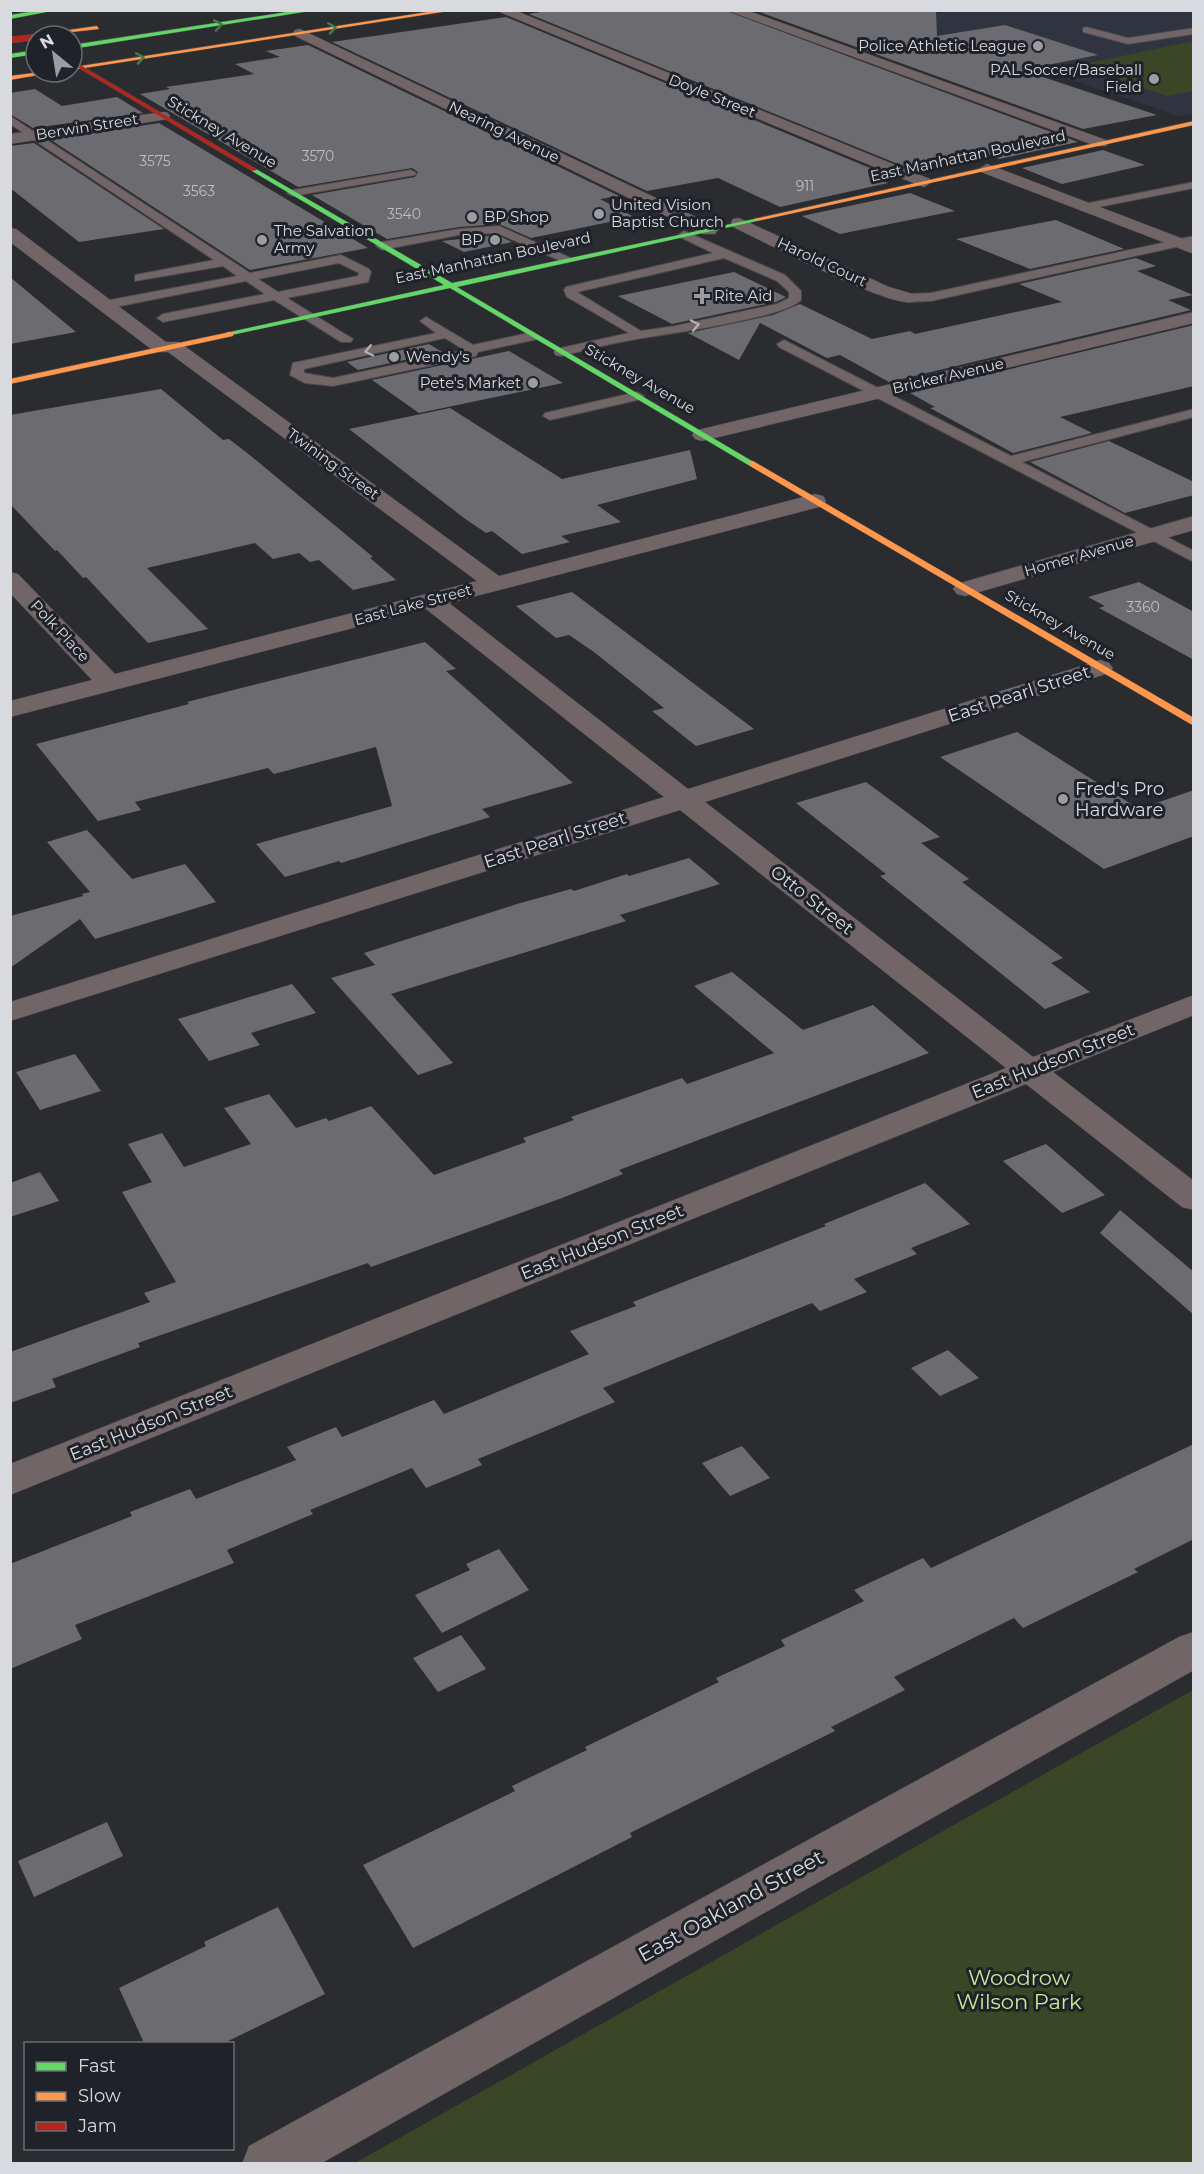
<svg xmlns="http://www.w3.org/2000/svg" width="1204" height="2174" font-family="Montserrat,sans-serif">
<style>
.built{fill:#2f3440}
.green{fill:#3b4627}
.building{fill:#6c6c70}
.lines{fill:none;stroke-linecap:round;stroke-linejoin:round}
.lane-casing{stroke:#48494b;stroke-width:2}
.street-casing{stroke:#48494b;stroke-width:1}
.fast-casing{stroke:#48494b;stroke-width:1}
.slow-casing{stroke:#48494b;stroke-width:1}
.jam-casing{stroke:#48494b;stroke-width:1}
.lane{fill:#726567;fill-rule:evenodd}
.street{fill:#726567;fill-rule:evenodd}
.fast{fill:#63d668;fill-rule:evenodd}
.slow{fill:#ff974d;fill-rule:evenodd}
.jam{fill:#b3261e;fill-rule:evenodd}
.jam-bridge-casing{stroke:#48494b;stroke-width:7;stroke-linecap:butt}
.jam-bridge{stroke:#b3261e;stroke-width:6}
.oneway{stroke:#417c48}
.oneway2{stroke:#b4b1b5}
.poi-dot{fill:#9b9da2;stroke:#1f2229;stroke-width:2}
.labels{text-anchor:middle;stroke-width:6;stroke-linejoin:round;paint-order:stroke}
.far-number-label{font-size:14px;fill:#bdbec3}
.far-poi-label{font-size:15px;fill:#d8dadf;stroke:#1f2229;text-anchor:start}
.far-street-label{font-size:15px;fill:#d8dadf;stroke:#1f2229}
.street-label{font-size:18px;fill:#d8dadf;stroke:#1f2229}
.poi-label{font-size:18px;fill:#d8dadf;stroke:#1f2229;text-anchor:start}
.near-street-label{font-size:21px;fill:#d8dadf;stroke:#1f2229}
.near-park-label{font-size:21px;fill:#ccea96;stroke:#1f2229}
</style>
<rect width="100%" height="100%" fill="#2b2c30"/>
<path class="built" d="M958,10L1193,12V114L1181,117L893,20Z"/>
<path class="green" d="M1193,41V91L1167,96L1075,66Z
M1193,1690V2163H355Z"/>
<path class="building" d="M552,10H724L1078,142L999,159L986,153L908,168L529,14Z
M754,10H936L937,36L1005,25L1098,55L1022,70L1157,115L1083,129Z
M506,17L882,173L868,175L888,183L780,207L718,178L647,191L332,42Z
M308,45L619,196L600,199L634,217L531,238L499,224L459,227L387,239L312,195L415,177L418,172L412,168L298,187L140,94L170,89L166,87L254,74L235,64L280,57L266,51Z
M35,89L62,106L117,97L143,113L33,128L10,114V93Z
M159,123L368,248L250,270L51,140Z
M34,143L164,229L79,242L10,188V146Z
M1103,150L1145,165L1062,184L1022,168Z
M910,193L955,211L840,234L802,216Z
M1056,220L1124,249L1030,269L956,239Z
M497,235L512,242L464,252L442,241Z
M1136,258L1156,266L1137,271L1193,295L1168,300L1191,310L889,382L840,355L827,358L760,323L739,360L688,333L773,315L800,304L872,339L910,331L915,334L1062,302L1019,284Z
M734,272L786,297L776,302L672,324L618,296Z
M10,277L76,332L10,344Z
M1194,325V386L1060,417L1092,433L1013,453L930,408L935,407L910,393Z
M429,344L442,352L358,370L347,362Z
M509,351L563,383L419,413L372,380Z
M161,389L223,440L229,439L251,456L373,557L370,558L396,580L353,590L319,560L310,562L299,553L273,559L255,543L147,568L208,629L148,643L86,577L83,578L57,550L55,551L10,504V415Z
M450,408L562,479L690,450L697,479L597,505L621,522L561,536L570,542L522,554L492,531L486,533L464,518L349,429Z
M1109,441L1194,482V495L1125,513L1030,462Z
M1139,582L1194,612V660L1099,608L1105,606L1088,597Z
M572,592L644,646L754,729L696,746L652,711L664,708L594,652L569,635L556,638L516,606Z
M425,642L456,669L446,671L573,783L482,809L490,817L341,863L339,861L285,877L256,844L392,806L376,747L274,774L268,768L135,802L141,810L98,821L36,744L189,704L187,702L237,689Z
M1017,732L1139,809L1194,790V836L1104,869L940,757Z
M866,782L940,837L921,843L969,879L962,882L1063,958L1051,963L1090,992L1045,1009L880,876L886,874L796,803Z
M87,830L132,879L185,864L216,902L95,939L80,919L10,968V916L83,896L82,894L90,892L47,842Z
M689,858L720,884L620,915L626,921L391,994L453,1063L418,1075L331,978L375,965L364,953L517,904L571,889L574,891L627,874L629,876Z
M732,972L803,1030L873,1005L929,1053L619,1170L623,1174L562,1198L371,1267L368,1263L138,1343L140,1347L52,1379L56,1387L10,1403V1352L150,1302L144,1293L176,1282L122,1192L152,1182L128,1144L162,1133L184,1167L251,1144L224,1108L269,1094L296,1128L326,1118L329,1121L371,1106L434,1175L526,1142L523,1138L574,1120L571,1117L682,1078L687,1084L774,1053L694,986Z
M292,984L316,1013L251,1033L260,1045L209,1061L178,1019Z
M75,1054L101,1091L40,1110L16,1072Z
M1046,1144L1105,1195L1062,1213L1003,1161Z
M40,1172L59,1201L10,1217V1183Z
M925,1183L970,1224L911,1248L917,1254L854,1279L867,1292L820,1311L812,1303L603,1388L615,1402L478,1459L482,1465L426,1488L412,1468L310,1510L313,1514L227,1550L234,1563L75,1625L82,1639L10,1669V1564L132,1516L130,1512L190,1489L196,1499L296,1460L287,1447L336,1427L342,1437L434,1400L444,1414L589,1354L570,1331L636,1306L633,1302L826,1226L824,1224Z
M1120,1210L1194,1272V1315L1100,1233Z
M948,1350L979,1378L940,1396L911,1368Z
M1194,1444V1539L1134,1569L1138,1572L1023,1628L1014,1618L894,1677L905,1690L831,1727L835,1731L630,1833L632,1837L548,1880L413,1948L363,1865L515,1791L512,1786L587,1750L585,1747L719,1682L716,1678L785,1646L781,1640L864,1601L854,1590L923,1558L931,1568Z
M742,1446L770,1478L730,1496L702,1463Z
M499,1549L529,1590L442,1633L415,1595L470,1570L466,1564Z
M461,1635L486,1669L438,1692L413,1658Z
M107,1822L123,1856L34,1897L18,1861Z
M278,1907L325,1994L224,2043H144L119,1988L206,1946L204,1942Z"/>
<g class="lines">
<g class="lane-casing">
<path id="lane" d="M1086,27L1128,38L1194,28V34L1128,44L1083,32V28Z
M10,116L250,273L341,255L369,269L371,272L368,282L287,298L353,339L351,342H341L274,300L163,322L157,318L163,314L265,294L246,281L105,309L101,308L99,305L101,302L105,301L237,276L223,266L135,281V275L214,260L10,124ZM339,263L359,273L358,276L278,292L258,279Z
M411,170L416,173L415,175L293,196L287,193L293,190Z
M1194,182V188L1084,210L1078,207L1084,204Z
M499,226L573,259L567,263L563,262L497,233L459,235L382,250L376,246L382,242L459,229Z
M684,231L785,275L801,291V300C784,318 667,334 637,339C612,343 586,350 561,356L556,355L554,352L556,349L629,333L567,297L564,290L566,287L713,253L680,237L678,235ZM724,258L777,281L789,292V298L777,304L675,326L641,331L577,292Z
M1194,236V243L931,301L907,302L901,298L907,294L931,293Z
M426,317L473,345L533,332L539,336L538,339L478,352L476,356L471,357L333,386L305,383L290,375L293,363L436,333L420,321ZM445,338L464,350L333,378L304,373V369Z
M784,340L1011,456L1194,409V417L1022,462L1194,551V562L779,347L777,344Z
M637,392L644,396L642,399L550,420L543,416L545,413Z"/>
</g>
<g class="street-casing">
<path id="street" d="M495,10H514L930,179L932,182L924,187L918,185Z
M726,10H746L1106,140L1109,143L1106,146H1096Z
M300,29L715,226L718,230L715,234H703L295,36L293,33L295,30Z
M163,112L168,113L170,116L168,119L10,144V134Z
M987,164L1194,243V254L981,172L979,169Z
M739,218L889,287L913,294L916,298L913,302C889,308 763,241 733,227L731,223L733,219Z
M10,228L16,229L166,342H179L499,576L815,494L823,496L826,501L823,506L449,603L688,789L1091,663L1100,660L1109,663L1113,668L1109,673L705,802L1033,1057L1194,995V1015L1053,1072L1194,1181V1210L1182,1207L1026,1084L10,1495V1464L1006,1068L680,810L10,1021V1002L664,797L426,609L10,717V701L92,680L10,593V572L18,574L115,674L477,581L168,352H155L10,242Z
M1194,312V323L702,441L695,439L692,435L695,431L702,429Z
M1194,516V530L965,596L957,594L953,589L957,584Z
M1194,1632V1670L320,2164H242L249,2146L1179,1637Z"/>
</g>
<g class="fast-casing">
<path id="fast" d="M42,10H57L10,19V15Z
M300,10H316L72,49V45Z
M36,50V54L10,58V54Z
M252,169H256L452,283L759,218L757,221L457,287L757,464L750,466L450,288L227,336V332H230L444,285L252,171Z"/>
</g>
<g class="slow-casing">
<path id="slow" d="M440,10H455L72,70L74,67Z
M97,26L99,29L37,36L40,34Z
M41,72H56L10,80V76Z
M1194,121V125L757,221L754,219Z
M230,332H233V336L10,384V379Z
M753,461L1194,718V726L750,466V462Z"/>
</g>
<g class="jam-casing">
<path id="jam" d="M72,60L256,169L257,170L252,171L72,64Z"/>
</g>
<use href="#lane" class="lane"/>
<use href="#street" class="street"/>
<use href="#fast" class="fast"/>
<use href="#slow" class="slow"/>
<use href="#jam" class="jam"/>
<g class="jam-bridge-casing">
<path id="jam-bridge" d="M10,40L36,37"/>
</g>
<use href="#jam-bridge" class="jam-bridge"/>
</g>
<defs><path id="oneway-chevron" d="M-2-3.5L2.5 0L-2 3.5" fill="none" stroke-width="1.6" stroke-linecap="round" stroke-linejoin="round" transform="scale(1.5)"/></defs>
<g class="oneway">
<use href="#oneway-chevron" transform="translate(218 25) rotate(-9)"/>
<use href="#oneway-chevron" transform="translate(332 28) rotate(-8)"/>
<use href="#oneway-chevron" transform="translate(140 58) rotate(-9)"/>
</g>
<g class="oneway2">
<use href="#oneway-chevron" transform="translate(695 325) rotate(-12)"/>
<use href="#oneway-chevron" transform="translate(369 351) rotate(168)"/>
</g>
<g class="poi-dot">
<circle cx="1038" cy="46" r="6"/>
<circle cx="1154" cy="79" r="6"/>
<circle cx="599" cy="214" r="6"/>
<circle cx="472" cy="217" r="6"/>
<circle cx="262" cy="240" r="6"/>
<circle cx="495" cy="240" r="6"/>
<path d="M699 287h6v6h6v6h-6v6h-6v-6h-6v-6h6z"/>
<circle cx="394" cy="357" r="6"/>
<circle cx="533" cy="383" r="6"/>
<circle cx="1063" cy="799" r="6"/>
</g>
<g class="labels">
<g class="far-number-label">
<text x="318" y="161">3570</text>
<text x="155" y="166">3575</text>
<text x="805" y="191">911</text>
<text x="199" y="196">3563</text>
<text x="404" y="219">3540</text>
<text x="1143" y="612">3360</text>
</g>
<g class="far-poi-label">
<text x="1026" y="51" text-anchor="end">Police Athletic League</text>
<text x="1142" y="75" text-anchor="end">PAL Soccer/Baseball<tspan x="1142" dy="17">Field</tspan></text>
<text x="611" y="210">United Vision<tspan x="611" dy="17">Baptist Church</tspan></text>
<text x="484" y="222">BP Shop</text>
<text x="274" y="236">The Salvation<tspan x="274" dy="17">Army</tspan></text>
<text x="483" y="245" text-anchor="end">BP</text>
<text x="714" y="301">Rite Aid</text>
<text x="406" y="362">Wendy's</text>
<text x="521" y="388" text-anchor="end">Pete's Market</text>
</g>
<g class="far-street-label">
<text transform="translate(712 96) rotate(22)" y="5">Doyle Street</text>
<text transform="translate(87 127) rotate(-9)" y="5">Berwin Street</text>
<text transform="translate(222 132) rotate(31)" y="5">Stickney Avenue</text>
<text transform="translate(504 132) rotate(26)" y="5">Nearing Avenue</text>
<text transform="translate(968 156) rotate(-12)" y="5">East Manhattan Boulevard</text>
<text transform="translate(493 258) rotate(-12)" y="5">East Manhattan Boulevard</text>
<text transform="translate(822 262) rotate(25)" y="5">Harold Court</text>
<text transform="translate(948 376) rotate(-13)" y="5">Bricker Avenue</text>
<text transform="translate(640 379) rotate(30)" y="5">Stickney Avenue</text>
<text transform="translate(333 464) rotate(36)" y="5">Twining Street</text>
<text transform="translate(1079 556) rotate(-16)" y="5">Homer Avenue</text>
<text transform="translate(413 605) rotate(-15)" y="5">East Lake Street</text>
<text transform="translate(1060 625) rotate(30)" y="5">Stickney Avenue</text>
<text transform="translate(60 631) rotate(47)" y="5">Polk Place</text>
</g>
<g class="street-label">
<text transform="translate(1019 694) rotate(-18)" y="6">East Pearl Street</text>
<text transform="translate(555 840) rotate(-18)" y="6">East Pearl Street</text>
<text transform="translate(812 900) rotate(38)" y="6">Otto Street</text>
<text transform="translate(1053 1061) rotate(-22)" y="6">East Hudson Street</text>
<text transform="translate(602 1242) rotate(-22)" y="6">East Hudson Street</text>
<text transform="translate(151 1423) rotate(-22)" y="6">East Hudson Street</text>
</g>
<g class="poi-label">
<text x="1075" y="795">Fred's Pro<tspan x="1075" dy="21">Hardware</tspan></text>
</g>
<g class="near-street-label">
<text transform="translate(731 1906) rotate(-29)" y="7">East Oakland Street</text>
</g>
<g class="near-park-label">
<text x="1019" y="1985">Woodrow<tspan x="1019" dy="24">Wilson Park</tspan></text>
</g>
</g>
<rect width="1204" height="2174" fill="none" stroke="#d8dadf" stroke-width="24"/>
<rect x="24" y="2042" width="210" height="108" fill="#1f2229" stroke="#696c72" stroke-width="1.5"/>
<rect x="36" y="2062" width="30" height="9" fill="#63d668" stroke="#696c72" stroke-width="1.5"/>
<text x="78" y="2072" font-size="18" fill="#d8dadf">Fast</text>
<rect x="36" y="2092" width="30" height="9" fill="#ff974d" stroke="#696c72" stroke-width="1.5"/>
<text x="78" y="2102" font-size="18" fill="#d8dadf">Slow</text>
<rect x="36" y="2122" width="30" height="9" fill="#b3261e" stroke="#696c72" stroke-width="1.5"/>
<text x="78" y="2132" font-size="18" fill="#d8dadf">Jam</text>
<g transform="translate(54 54) rotate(330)"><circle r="28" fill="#1f2229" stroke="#696c72" stroke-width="1.5"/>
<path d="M0-4.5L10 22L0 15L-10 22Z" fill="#9b9da2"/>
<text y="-9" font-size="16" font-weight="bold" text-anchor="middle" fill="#d8dadf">N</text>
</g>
</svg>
